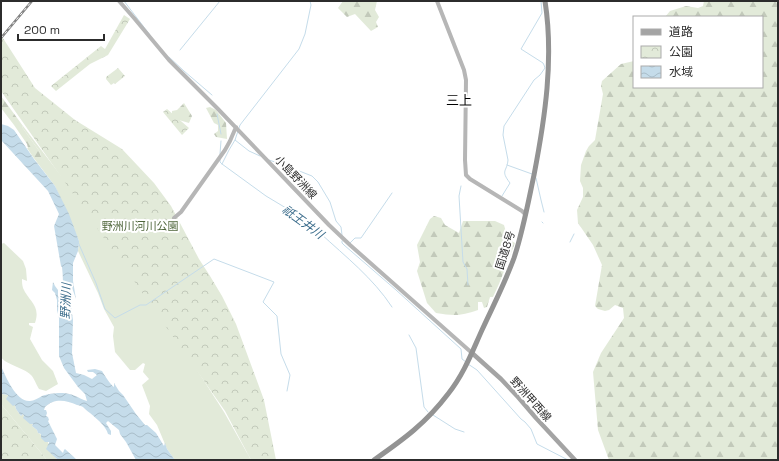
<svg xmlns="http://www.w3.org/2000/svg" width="779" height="461" font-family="'Space Grotesk','Noto Sans JP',sans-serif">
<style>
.green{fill:#e2ead9}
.forest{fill:url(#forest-firs)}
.park{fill:url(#park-crowns)}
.water{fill:url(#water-waves)}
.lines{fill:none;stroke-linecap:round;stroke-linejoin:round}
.stream{stroke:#c5dcea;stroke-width:1}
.secondary{stroke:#b6b6b6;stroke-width:4}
.primary{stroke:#a4a4a4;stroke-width:4.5}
.highway{stroke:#939393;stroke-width:5}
.rail-casing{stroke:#818181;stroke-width:2.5}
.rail{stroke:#fff;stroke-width:1;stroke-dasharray:3;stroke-linecap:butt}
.labels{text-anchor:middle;stroke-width:4;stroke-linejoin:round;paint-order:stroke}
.street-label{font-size:11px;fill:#2c2c2c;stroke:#fff}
.park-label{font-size:11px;fill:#4f663b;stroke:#fff}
.water-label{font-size:12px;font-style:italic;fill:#3c6d8c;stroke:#fff}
.quarter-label{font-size:13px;fill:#000;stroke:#fff}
</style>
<defs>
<pattern id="forest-firs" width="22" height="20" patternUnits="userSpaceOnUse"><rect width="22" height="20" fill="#e2ead9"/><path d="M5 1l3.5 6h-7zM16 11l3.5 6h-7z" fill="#c2c9ba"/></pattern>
<pattern id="park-crowns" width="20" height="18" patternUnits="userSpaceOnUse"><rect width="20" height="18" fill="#e2ead9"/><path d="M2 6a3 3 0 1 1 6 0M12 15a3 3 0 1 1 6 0" fill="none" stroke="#c2c9ba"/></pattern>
<pattern id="water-waves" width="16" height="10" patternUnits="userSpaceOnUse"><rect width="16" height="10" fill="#c5dcea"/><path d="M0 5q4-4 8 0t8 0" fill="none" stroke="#a9bdc9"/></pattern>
</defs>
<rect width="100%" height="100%" fill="#fff"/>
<path class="green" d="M23,126L94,219L188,356L224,412L251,460H175L167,449L157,425L149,414L150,406L142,385L149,379L143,372L145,364L143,363L135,370H130L115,352L113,336L114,327L104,309L98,293L78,251L79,241L55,186L33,157H41L40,152L22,127Z
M4,243L23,261L26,269L27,281L22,279C22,281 22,285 23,288C29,302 41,305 35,323H29V325L33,327L30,339L42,360L53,371L58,384L46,391L39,389C36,384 34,378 31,375C23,367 6,365 1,357V244Z
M1,390L2,394L8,395L15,405L16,409L21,416L23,414L24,416L33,425L32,426L37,430L38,433C52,439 48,452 58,460H47L1,404Z"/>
<path class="forest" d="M343,1H377L375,10L379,17L376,22L378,27L371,31L355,14L347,17L338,8Z
M704,1H778V460H609L598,430L593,372L601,353L624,318L623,308L615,305L609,310L605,311L598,309L595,306L602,265L593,245L578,223L577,210L583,197V188L580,181L581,165L586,151L589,146L595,140L603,94L601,86L602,81L621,64L634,61V87H762V17H665L670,11L686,6L698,8L703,6Z
M1,96L23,126L22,127L40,152L41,157H33L27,148H28L27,144L14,125L1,108Z
M184,103L192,116L189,123L172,118V111L177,110Z
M210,107L216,110L226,123L227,139L216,137L214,134L218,131V125L214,123L206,108Z
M434,216L441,218L445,225L459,233L463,221H495L504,225L508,239L515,243L499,284L493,297H490L487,307L484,308L482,302H478V310C461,316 454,316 436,313L427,303L417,271L420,262L417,245L430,219Z"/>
<path class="park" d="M124,15L130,19L108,55L90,64L56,91L51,86L101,46L105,49Z
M1,35L35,88L75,120L122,149L154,183L171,206L199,259L210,276L222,296L236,324L264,400L276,460H251L225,411L1,91Z
M118,68L125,76L115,84L114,83L111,85L106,79V77Z
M167,109L189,128L182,135L163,112Z
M1,404L47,460H1Z"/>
<path class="water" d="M1,124L8,126L14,130L34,159L55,186L69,214L79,241L78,251L73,263V281L76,299L71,285L69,294L73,320L72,353L76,373L84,375L92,379L97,375L93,372H88L87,370L95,369L102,371C105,376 110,384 114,387V383L119,391L123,395L136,414L145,425H147L156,433L164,446L165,443L167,449L175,460H136L126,442L120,434L119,430L108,421L106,423L111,431V435L108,434C106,426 97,419 90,413C87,411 85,409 83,407C81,406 79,405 77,405C66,400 54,398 45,407L44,410H46L47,413L46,416L48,417L49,420L48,421L57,439L55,445L63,453L64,450L65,449L77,460H58L46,449L49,443V442H45L41,438V434L38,433L37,430L32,426L33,424H30L23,418L24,416L23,414L21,416L16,409L15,405L13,406L6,399L8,396V395L2,394L1,390V366C6,377 16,402 30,401C34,401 38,398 42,396C47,394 55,393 60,393C71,392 78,398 87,401L85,394L78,387L64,368L59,356V318L57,310V300L55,293L52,290L53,282L55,286L58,290V296L60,299L61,297L60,296C64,288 63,276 62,267L61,266L54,226L59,214L48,191L1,140Z"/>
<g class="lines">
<path class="stream" d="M124,1L150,35
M180,50L220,1
M169,57L184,71L212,95
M217,114L221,134
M239,128L240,125L299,49L305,34L311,5L310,1
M238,131L235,140L249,151L260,156
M220,154L221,141
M220,160V162L222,164L266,196L296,214L312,229L320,233C346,257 373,278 392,307
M269,160L284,165L312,176L318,182L330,202L336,221L341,227L342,235
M222,164L229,150L235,140
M507,165L532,174
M536,178L541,200L544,212
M461,186L459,196L463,262L467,269L468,285
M502,196L510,183C500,170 507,172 508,160L503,135L504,126L534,80L540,75L545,68L544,65L543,63L521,49L542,13L541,1
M542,222L543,223
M342,241V243L344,245L396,290L461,349L462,359L466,362
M78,242L96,283L105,309L115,318L140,305H146L214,259L274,282L263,302L277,316L281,354L290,375L287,391
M570,242L574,234
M350,243L355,238H361L392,193
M409,335L416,348L424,407L428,412
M468,364L477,370L521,419L525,422L531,429L537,444L568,460
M433,415L455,429L464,432"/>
<path class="secondary" d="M119,1L134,18L169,60L218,109L329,225L350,245L472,353
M437,1L464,70L466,80L465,160L466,175L470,179L522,211L525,214
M174,218L181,212L225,150L230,141L236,127"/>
<path class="primary" d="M472,353L501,379L518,397L536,418L575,460"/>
<path class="highway" d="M374,460C404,439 426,423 448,394C464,374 472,352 482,330C493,306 505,283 514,258C523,231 528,203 534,175C545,118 554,59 545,1"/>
<g class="rail-casing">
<path id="rail" d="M1,38L32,1"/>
</g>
<use href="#rail" class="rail"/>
</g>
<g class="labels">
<g class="street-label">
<text transform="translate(296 177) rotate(46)" y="4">小島野洲線</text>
<text transform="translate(505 250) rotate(-72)" y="4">国道8号</text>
<text transform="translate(531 399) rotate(48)" y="4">野洲甲西線</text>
</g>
<g class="park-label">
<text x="140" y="230">野洲川河川公園</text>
</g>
<g class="water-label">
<text transform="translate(303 222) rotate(36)" y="4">祇王井川</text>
<text transform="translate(66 301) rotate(-88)" y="4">野洲川</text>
</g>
<g class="quarter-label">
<text x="459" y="105">三上</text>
</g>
</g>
<rect width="779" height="461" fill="none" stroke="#2c2c2c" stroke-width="4"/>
<rect x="633" y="16" width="130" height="72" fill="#ffffff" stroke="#ababab"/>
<rect x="641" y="29" width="20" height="6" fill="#a4a4a4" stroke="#ababab"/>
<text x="669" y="36" font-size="12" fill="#2c2c2c">道路</text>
<rect x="641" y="46" width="20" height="12" fill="url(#park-crowns)" stroke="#ababab"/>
<text x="669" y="56" font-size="12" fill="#2c2c2c">公園</text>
<rect x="641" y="66" width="20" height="12" fill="url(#water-waves)" stroke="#ababab"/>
<text x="669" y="76" font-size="12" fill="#2c2c2c">水域</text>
<path d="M18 34v6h86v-6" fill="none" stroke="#2c2c2c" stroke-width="2"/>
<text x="24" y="34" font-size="12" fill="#2c2c2c" stroke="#ffffff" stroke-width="3" paint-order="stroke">200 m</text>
</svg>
